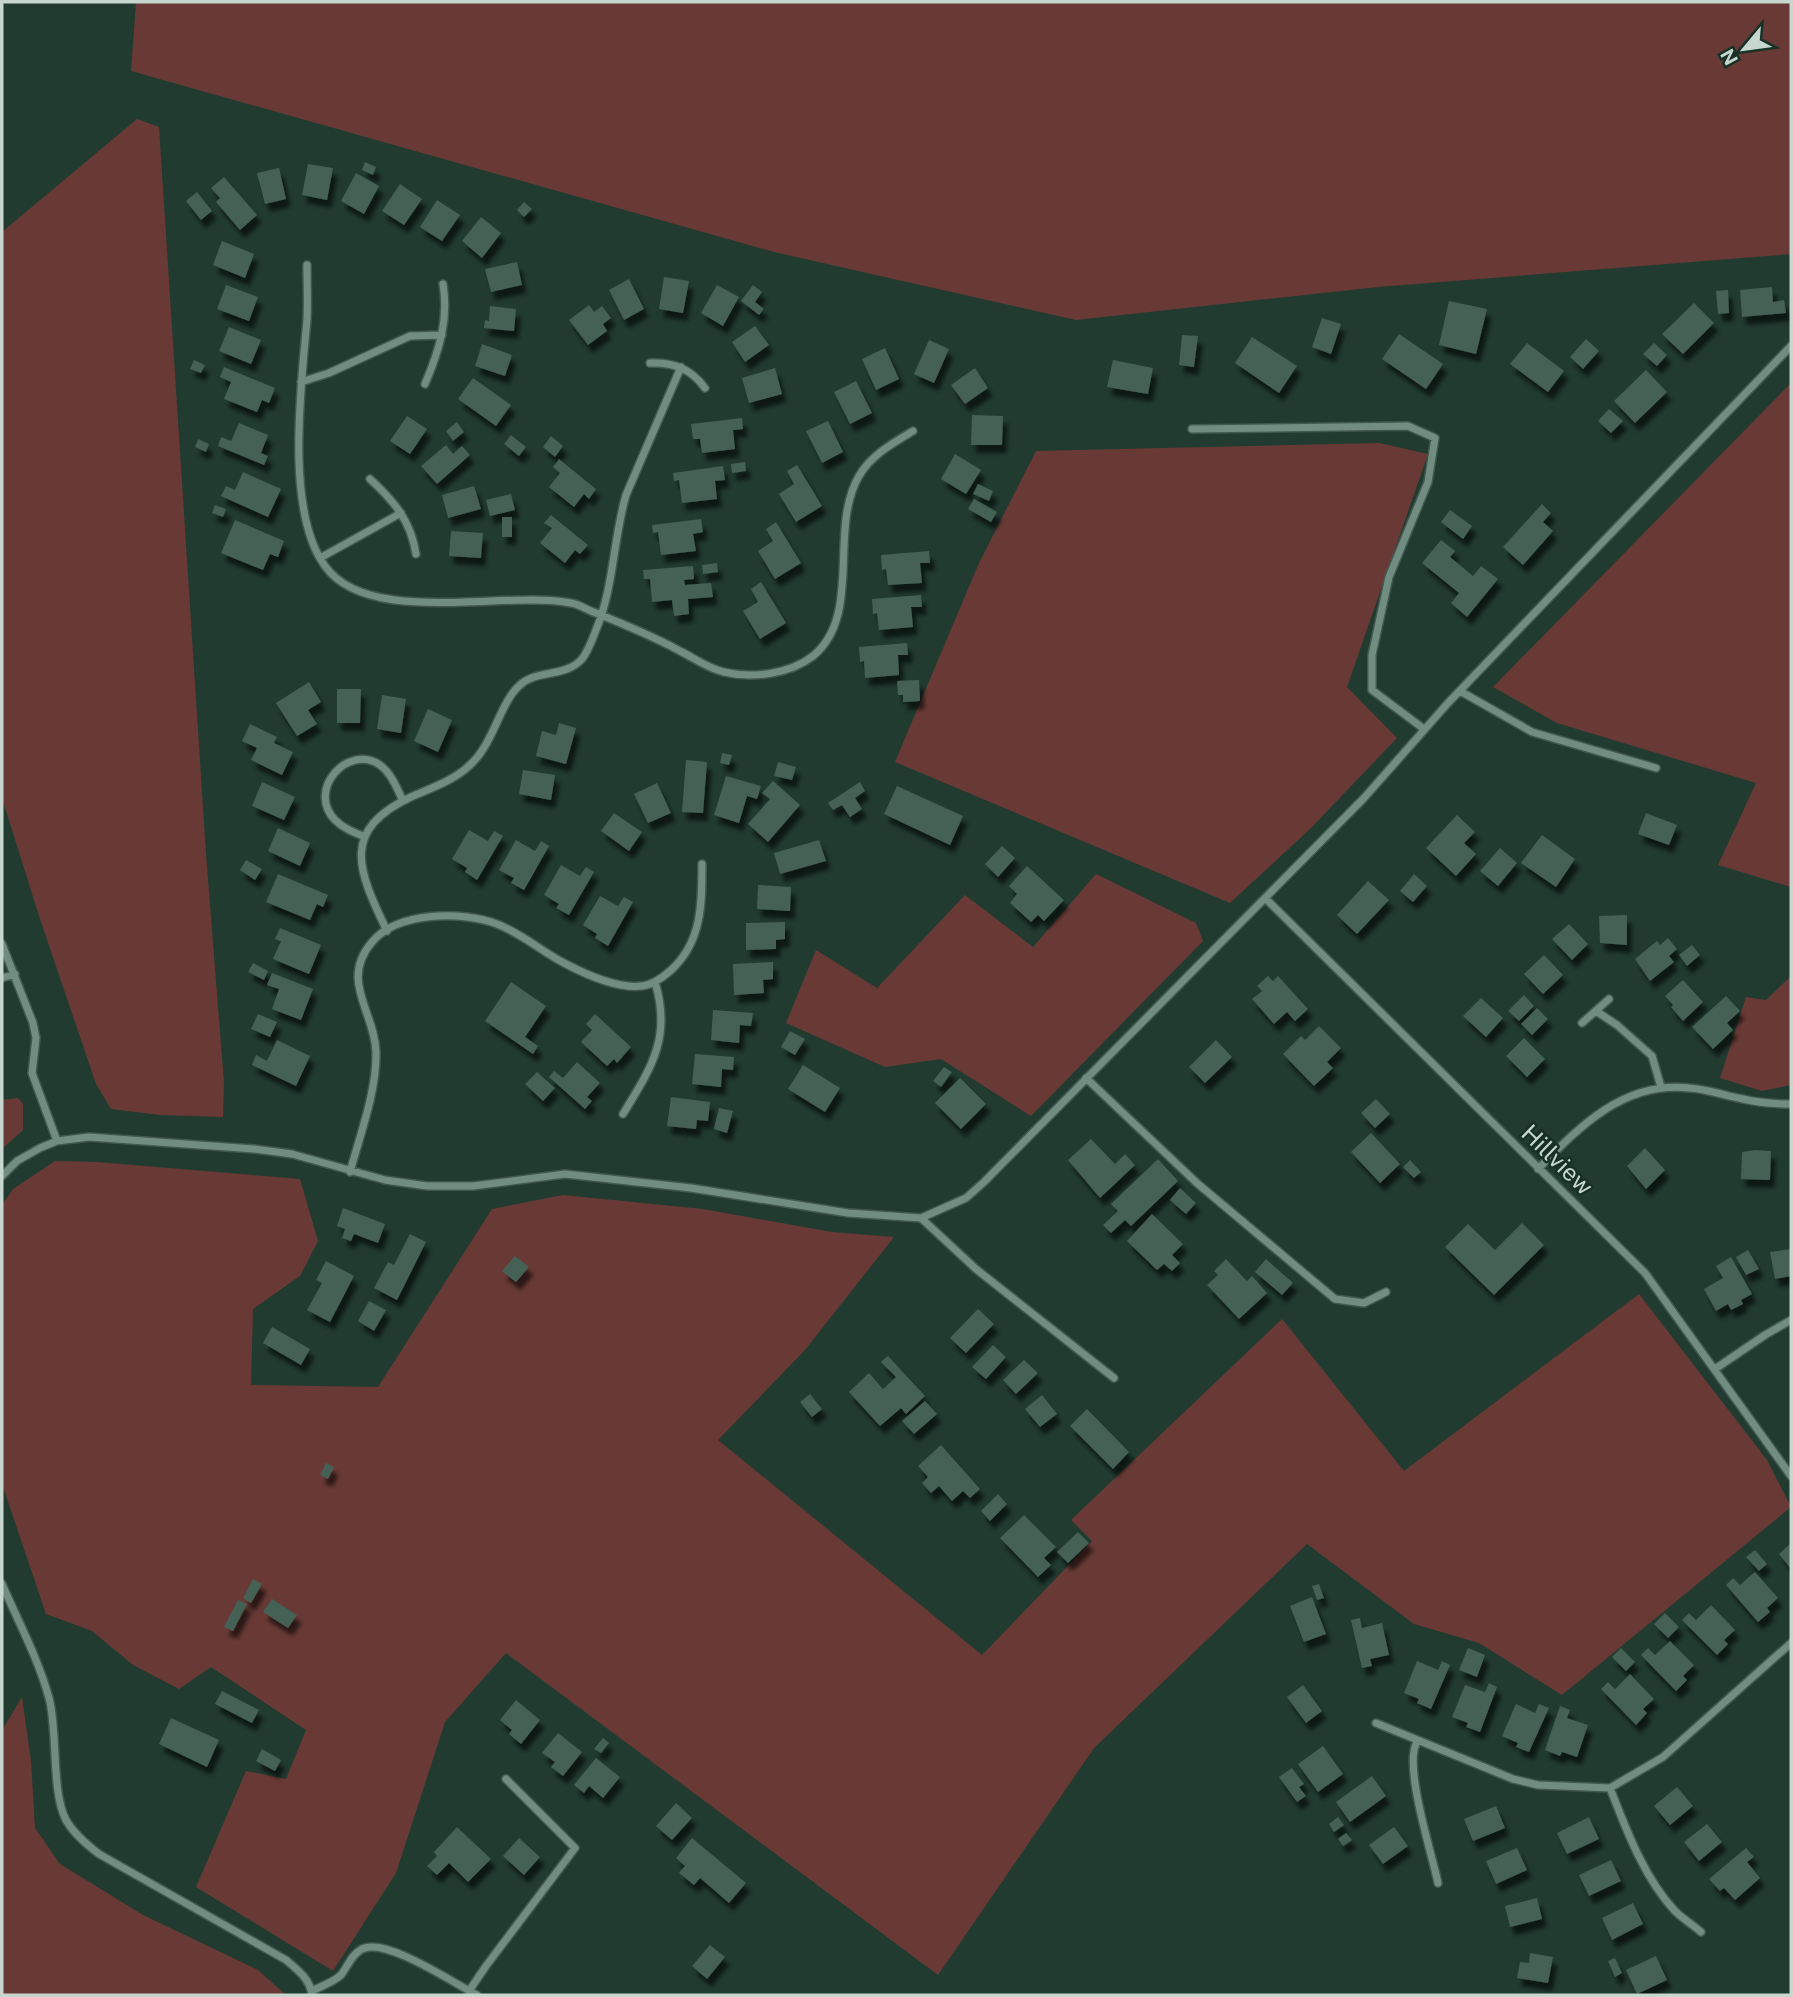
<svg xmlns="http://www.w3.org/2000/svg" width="1793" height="1997" font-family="'Public Sans',sans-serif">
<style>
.green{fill:#693a35}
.building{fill:#456055;filter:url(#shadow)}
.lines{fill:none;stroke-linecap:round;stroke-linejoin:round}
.street-casing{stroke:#415850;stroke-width:10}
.street{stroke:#718d81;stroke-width:7}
.labels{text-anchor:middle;stroke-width:5;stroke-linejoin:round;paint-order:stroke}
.street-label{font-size:24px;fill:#c7d6cf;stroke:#173127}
</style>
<defs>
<filter id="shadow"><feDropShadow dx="4.5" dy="8" stdDeviation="2" flood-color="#0009"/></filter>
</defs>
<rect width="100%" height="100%" fill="#213b31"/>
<path class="green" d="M136,2H1791V254L1378,287L1076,320L774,252L131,71Z
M137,119L159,127L206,854L224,1083L223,1117L160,1115L111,1109L96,1084L39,916L2,798V232Z
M1791,383V887L1718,865L1756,783L1557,723L1493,687Z
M1379,443L1428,454L1347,687L1397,738L1310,829L1230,903L895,762L979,563L1036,451Z
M1096,874L1196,923L1203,941L1031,1116L941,1059L885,1067L786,1023L816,950L877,988L965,895L1033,947Z
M1791,976V1085L1762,1091L1720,1078L1746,997L1766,1000Z
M18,1098L23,1104V1130L2,1149V1100Z
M55,1161L97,1162L300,1179L318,1241L300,1276L253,1309L251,1385L378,1387L492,1209L563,1195L703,1209L832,1232L894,1237L805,1350L718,1440L982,1655L1092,1541L1071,1520L1282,1319L1404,1471L1639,1294L1767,1460L1791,1507L1562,1695L1479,1643L1414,1624L1307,1544L1094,1748L938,1975L506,1653L445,1722L396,1873L333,1971L196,1887L246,1771L286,1779L306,1730L211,1667L179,1689L133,1665L92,1631L46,1614L2,1484V1205L13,1189Z
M22,1697L31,1761L35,1828L60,1864L143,1915L258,1970L286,1995H2V1730Z"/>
<path class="building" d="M365,162L376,167L373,175L362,170Z
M308,164L333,168L327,200L302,195Z
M279,168L286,199L265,204L257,173Z
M356,173L379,186L364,214L341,201Z
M224,177L257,215L240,230L216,202L220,198L211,188Z
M400,184L422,199L404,225L382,211Z
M197,192L212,211L201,220L186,201Z
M437,200L460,215L442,241L420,227Z
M524,202L532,209L524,217L517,210Z
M481,217L501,233L482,258L462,241Z
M222,241L254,254L245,278L213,265Z
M517,262L522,285L491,292L485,269Z
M664,277L689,281L683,313L659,309Z
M629,279L644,309L624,320L609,290Z
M226,285L258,297L249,321L217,309Z
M717,285L739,297L723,326L701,313Z
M753,285L762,292L755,302L764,309L759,315L741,301Z
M1772,287L1773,302L1784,300L1786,313L1742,317L1740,290Z
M1728,290L1729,313L1718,314L1716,291Z
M1449,301L1487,309L1476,354L1439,345Z
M1694,303L1714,323L1683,354L1662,334Z
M589,305L594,312L602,306L611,318L603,324L607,331L588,345L569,320Z
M490,306L516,309L514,331L484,328L485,320L489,321Z
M1322,318L1341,324L1331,354L1312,347Z
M755,326L769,345L745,362L732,342Z
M229,327L261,340L251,364L219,351Z
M1399,334L1443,364L1426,389L1382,359Z
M1182,335L1198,336L1194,367L1179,365Z
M1252,337L1297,366L1279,393L1235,363Z
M1586,339L1599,351L1583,369L1570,357Z
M929,340L949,349L934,383L914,374Z
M1527,343L1564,371L1548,392L1510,364Z
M1654,343L1667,355L1657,366L1643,354Z
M482,344L512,355L505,376L475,366Z
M885,348L899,379L876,390L862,359Z
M194,360L205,365L201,373L190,369Z
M1113,360L1153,368L1148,394L1107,387Z
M224,367L275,388L269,403L262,400L257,412L224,399L231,382L220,377Z
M775,368L782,394L749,403L742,378Z
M975,368L988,388L965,404L951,385Z
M1646,370L1667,392L1635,423L1614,401Z
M473,378L511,405L496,426L458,399Z
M856,381L872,413L850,424L834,392Z
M1609,409L1623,421L1611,433L1598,421Z
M972,415L1003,416L1002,445H971Z
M407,416L427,429L410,454L390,441Z
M742,418L743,429L733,430L735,449L702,453L700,439H693L691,424Z
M828,421L843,452L822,463L806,431Z
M457,422L464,432L453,441L446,431Z
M239,423L268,435L261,453L268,456L264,465L218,446L221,437L231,441Z
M511,435L526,447L519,456L504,444Z
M551,436L563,446L555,457L543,447Z
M198,439L209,444L206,452L195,447Z
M446,445L453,454L462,446L470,455L437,484L421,466Z
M955,454L981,470L966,494L941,479Z
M559,459L596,489L589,499L584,494L574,507L549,487L560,473L553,467Z
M745,462L746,471L732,473L731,464Z
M797,465L822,506L796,522L779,494L794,484L787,471Z
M723,466L725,480L715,481L717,499L682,503L679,480L674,481L673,473Z
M243,472L281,489L268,517L221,496L226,486L235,490Z
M978,484L993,491L989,501L973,494Z
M474,486L481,509L448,518L442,495Z
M511,494L515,510L490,516L486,500Z
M974,499L997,512L991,522L968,509Z
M1542,504L1551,513L1543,522L1553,531L1523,565L1503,547Z
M215,505L226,509L223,517L212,513Z
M1450,510L1472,526L1463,539L1441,522Z
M551,515L588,545L580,554L575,550L565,563L540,543L552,528L544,523Z
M502,517H512V537H502Z
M701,519L703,532L693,534L696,551L661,555L658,532L653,533L652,525Z
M235,520L284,541L278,557L270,554L263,570L221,553Z
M776,522L801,563L775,579L758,551L773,541L766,529Z
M451,531L483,533L481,558L449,556Z
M1441,540L1455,551L1450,557L1473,576L1481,566L1498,579L1467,617L1451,603L1459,593L1422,563Z
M929,551L930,563H920L922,583L888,585L886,569L882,570L881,555Z
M717,563L718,572L703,574L702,565Z
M693,566L694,579L684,580L685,585L711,583L713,597L688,599L689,614L674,616L672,600L652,602L650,579H644L643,570Z
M761,582L786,623L760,639L743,611L758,602L751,589Z
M921,595L922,607H911L913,627L879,630L877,613L873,614L872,599Z
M907,643L908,655H898L899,675L865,678L864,661L860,662L859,647Z
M919,680L920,701L903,702V695H898L897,681Z
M309,682L321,702L308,710L317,724L297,736L276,703Z
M337,689H361L360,723H337Z
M382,695L406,699L401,733L377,729Z
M428,709L452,720L438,752L414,741Z
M559,723L576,728L566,764L536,756L542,731L556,735Z
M250,724L277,737L274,743L293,752L282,775L251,760L257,748L242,741Z
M722,753L732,755L729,765L720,763Z
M686,760L707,762L703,813L682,812Z
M778,762L796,767L792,780L774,776Z
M523,770L555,775L551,800L519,794Z
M726,776L761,786L757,799L747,796L739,823L714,815Z
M773,781L800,805L768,842L748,824L770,799L762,793Z
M262,782L295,797L284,820L252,806Z
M860,782L865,791L855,798L862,809L850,817L842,805L833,810L828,803Z
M657,783L671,813L648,823L634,794Z
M897,786L963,816L950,845L884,814Z
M614,813L642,832L629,851L601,831Z
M1646,813L1677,825L1669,845L1638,834Z
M1457,815L1475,832L1464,843L1476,854L1456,876L1426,848Z
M278,828L310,843L300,866L268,851Z
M469,830L488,841L494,831L503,836L477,880L465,872L467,868L452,859Z
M1542,835L1575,859L1556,887L1521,863Z
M516,840L535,851L541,841L549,846L524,890L511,883L514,878L499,870Z
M819,840L826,861L780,874L774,853Z
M1002,846L1015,858L998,877L985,864Z
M1500,848L1517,863L1498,886L1480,871Z
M246,860L262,869L255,880L240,870Z
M561,865L580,876L586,867L594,872L569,915L556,908L559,904L544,895Z
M1027,866L1064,900L1044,921L1038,915L1031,922L1010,903L1017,894L1009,886Z
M278,874L328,895L323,907L317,904L310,920L266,902Z
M1414,874L1427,886L1413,902L1400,891Z
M1368,881L1389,900L1357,934L1337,915Z
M758,885L791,887L790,911L757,909Z
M600,896L618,906L624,897L633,902L608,946L595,938L597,934L583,925Z
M1627,915V945L1600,943L1599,916Z
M785,922V939L776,940V949L746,950V923Z
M1569,924L1588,944L1572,960L1552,939Z
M280,928L321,945L309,974L273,959L281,941L275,939Z
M1668,938L1677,949L1669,956L1674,962L1650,981L1635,959L1657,941L1660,945Z
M1692,945L1700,955L1687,966L1679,955Z
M1544,955L1563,975L1543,994L1524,974Z
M773,962V979L763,980L764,993L734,995L733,964Z
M253,963L268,971L264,980L248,972Z
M272,973L313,989L301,1020L272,1009L279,989L267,985Z
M1268,976L1273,981L1278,976L1308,1009L1295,1021L1287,1012L1274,1024L1252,999L1262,991L1257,986Z
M1683,980L1703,1002L1683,1021L1671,1007L1673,1005L1665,996Z
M511,982L546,1006L525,1037L538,1046L533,1054L485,1021Z
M1524,995L1534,1006L1519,1021L1508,1011Z
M1726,996L1740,1011L1727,1023L1733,1030L1713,1049L1692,1027Z
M1481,998L1503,1018L1486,1037L1463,1016Z
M1537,1008L1548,1019L1532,1035L1521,1024Z
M713,1010L753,1013L751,1026L740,1025L739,1043L711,1040Z
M258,1014L277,1022L270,1037L251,1029Z
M595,1014L631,1047L617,1063L614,1059L607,1066L581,1042L592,1030L586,1024Z
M1319,1026L1341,1048L1327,1062L1333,1068L1314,1086L1283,1054L1301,1036L1305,1040Z
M790,1031L805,1039L795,1055L781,1047Z
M1524,1038L1545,1059L1527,1077L1506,1056Z
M277,1040L310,1056L296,1086L252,1065L256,1055L267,1061Z
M1216,1040L1232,1057L1205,1083L1189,1067Z
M695,1054L734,1057L733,1070L722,1069L721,1087L692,1084Z
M577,1062L600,1083L587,1097L592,1101L585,1109L549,1077L554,1071L563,1078Z
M803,1065L840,1088L825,1112L788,1089Z
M944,1067L952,1072L941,1087L933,1081Z
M537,1072L555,1088L543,1101L525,1084Z
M960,1078L986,1104L961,1129L935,1103Z
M671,1097L710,1102L708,1121L697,1120L696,1129L667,1126Z
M1376,1099L1390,1114L1375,1128L1361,1113Z
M719,1108L733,1111L727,1133L714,1129Z
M1371,1133L1400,1164L1380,1183L1351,1152Z
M1091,1139L1115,1164L1125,1154L1135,1165L1100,1198L1068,1160Z
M1645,1148L1665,1170L1646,1189L1627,1166Z
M1755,1150L1771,1151L1770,1180L1741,1179L1742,1152Z
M1158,1159L1178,1181L1131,1226L1125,1220L1111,1233L1103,1225L1118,1211L1111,1204Z
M1410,1160L1421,1172L1414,1178L1403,1167Z
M1180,1188L1196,1203L1186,1214L1170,1200Z
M343,1208L385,1224L378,1243L354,1234L351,1241L342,1238L345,1229L337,1226Z
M1152,1214L1183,1244L1172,1255L1180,1263L1172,1271L1164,1264L1157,1270L1127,1241Z
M1522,1223L1544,1245L1494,1295L1445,1247L1468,1224L1495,1250Z
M410,1234L426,1242L397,1300L374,1288L388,1262L394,1265Z
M1791,1249V1276L1775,1279L1770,1252Z
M1748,1250L1759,1269L1746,1275L1736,1257Z
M515,1256L529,1267L516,1282L502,1271Z
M1731,1257L1752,1294L1741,1300L1743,1304L1731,1310L1728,1304L1716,1311L1704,1289L1723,1278L1716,1266Z
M1226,1259L1247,1281L1252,1276L1267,1293L1239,1319L1207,1285L1218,1275L1214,1271Z
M1266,1259L1293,1283L1282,1295L1255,1272Z
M326,1261L354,1276L330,1322L307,1310L322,1283L316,1280Z
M369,1301L386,1310L374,1331L358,1321Z
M978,1309L994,1324L966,1353L950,1338Z
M272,1327L310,1349L301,1365L263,1343Z
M993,1345L1006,1357L986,1379L972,1367Z
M888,1356L925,1396L906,1414L901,1408L880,1426L849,1392L869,1373L883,1389L896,1377L881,1362Z
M1024,1360L1038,1373L1016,1394L1003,1380Z
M810,1394L822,1409L812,1417L800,1402Z
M1042,1395L1057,1414L1040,1427L1025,1409Z
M925,1401L937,1414L914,1434L902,1421Z
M1087,1409L1129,1452L1113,1469L1070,1426Z
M941,1445L980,1489L970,1498L963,1491L952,1501L939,1486L931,1493L922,1483L928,1477L918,1466Z
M326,1463L334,1467L328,1479L320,1475Z
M998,1494L1007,1504L990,1521L981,1511Z
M1024,1515L1056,1547L1044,1558L1051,1565L1038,1577L1000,1538Z
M1078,1532L1089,1543L1068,1563L1057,1552Z
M1791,1543V1569L1779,1554Z
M1755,1550L1767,1564L1759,1571L1746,1557Z
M1755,1572L1778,1598L1767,1608L1770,1612L1758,1622L1726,1585L1733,1578L1740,1585Z
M253,1579L262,1584L251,1603L243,1598Z
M1319,1584L1324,1598L1317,1600L1312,1586Z
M1312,1597L1326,1634L1304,1642L1290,1606Z
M272,1599L297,1615L288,1628L263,1612Z
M238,1600L247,1604L233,1631L224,1627Z
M1711,1605L1735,1630L1724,1640L1728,1644L1717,1655L1682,1620L1689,1613L1696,1620Z
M1665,1613L1679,1627L1668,1638L1654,1624Z
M1360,1618L1362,1628L1382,1623L1389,1655L1370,1659L1372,1666L1362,1668L1351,1620Z
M1670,1641L1694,1665L1683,1676L1687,1680L1676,1691L1641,1655L1648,1648L1655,1655Z
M1468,1648L1485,1655L1477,1677L1459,1670Z
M1621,1648L1635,1662L1626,1671L1612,1657Z
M1417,1661L1438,1670L1442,1661L1450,1665L1431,1709L1417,1703L1419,1699L1404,1693Z
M1630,1674L1654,1699L1643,1709L1647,1713L1636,1725L1601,1689L1608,1682L1615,1689Z
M1489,1683L1497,1687L1480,1732L1466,1727L1468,1723L1452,1717L1465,1685L1485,1692Z
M1303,1685L1322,1711L1306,1723L1287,1697Z
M222,1691L259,1710L252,1723L215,1704Z
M516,1700L540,1720L521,1744L509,1734L512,1730L500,1720Z
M1516,1704L1535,1713L1539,1704L1549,1708L1529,1752L1516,1747L1518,1743L1502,1736Z
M1560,1706L1570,1710L1567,1718L1588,1725L1577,1757L1562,1752L1560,1756L1545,1750Z
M171,1718L219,1740L207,1767L159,1744Z
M558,1733L582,1752L563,1776L551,1767L555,1762L542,1753Z
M603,1738L609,1743L601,1753L594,1749Z
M1323,1746L1343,1774L1318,1792L1298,1764Z
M262,1749L281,1760L275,1771L256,1761Z
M596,1758L620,1777L603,1798L589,1786L584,1793L574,1785Z
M1292,1768L1304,1784L1299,1787L1306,1796L1297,1802L1279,1777Z
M1372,1776L1386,1796L1350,1822L1336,1802Z
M1677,1787L1693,1806L1670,1825L1654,1806Z
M676,1803L692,1818L672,1840L656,1826Z
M1496,1806L1505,1828L1473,1841L1464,1819Z
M1338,1817L1344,1825L1334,1832L1329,1824Z
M1589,1817L1599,1839L1567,1854L1557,1833Z
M1707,1824L1722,1842L1699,1861L1684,1842Z
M457,1827L491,1859L468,1882L449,1863L437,1875L427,1866L437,1856L434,1852Z
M1394,1827L1408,1846L1383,1864L1369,1845Z
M1346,1833L1352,1840L1343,1846L1338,1839Z
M519,1838L540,1857L524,1875L503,1856Z
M692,1838L746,1883L729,1903L700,1878L694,1885L679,1873L685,1866L676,1858Z
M1517,1848L1527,1870L1496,1884L1486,1861Z
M1746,1848L1754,1857L1747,1862L1760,1878L1735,1900L1724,1888L1720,1891L1709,1879Z
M1611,1860L1621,1881L1589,1896L1579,1875Z
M1537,1898L1542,1919L1510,1927L1505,1906Z
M1633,1903L1643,1924L1612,1940L1602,1918Z
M710,1945L725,1957L707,1979L692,1966Z
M1530,1953L1553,1957L1548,1983L1517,1978L1520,1962L1529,1963Z
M1656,1956L1667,1980L1637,1994L1626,1970Z
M1615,1958L1622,1973L1615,1977L1608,1961Z"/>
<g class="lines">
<g class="street-casing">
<path id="street" d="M307,265C307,284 308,302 307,320C301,386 285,511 325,566C368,627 505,590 571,603C578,604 584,608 591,611C621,623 651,635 680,651C694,658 709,669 724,672C752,679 790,674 813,656C863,615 828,529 859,476C871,455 893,443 913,431
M650,363C674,362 691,369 705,388
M301,382L329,373L410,336L442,335
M425,384C439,351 449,320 443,284
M1192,429L1408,426L1435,438L1428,482L1389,577L1372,655V690L1424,729
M370,479C394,501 411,521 416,554
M320,558L401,513
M1460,691L1532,732L1656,768
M363,836C353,832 343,828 335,820C306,790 348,743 380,765C391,773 397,788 403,801
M1265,898L1645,1273L1791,1476
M387,931C358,870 339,830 413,796C434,787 457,779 473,762C494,741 501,701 520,685C537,669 565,678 582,659C589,650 592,640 596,630C614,587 613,540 626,495L681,367
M2,944L33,1023L36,1038L32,1073L57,1141
M2,978L15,974
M1596,1011L1617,1025L1652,1056L1661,1087
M1582,1023L1609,999
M1086,1078L1198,1184L1335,1299L1364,1303L1386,1292
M623,1114C651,1068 672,1038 655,982
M1538,1169C1580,1126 1624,1081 1689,1088C1708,1089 1725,1096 1743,1099C1759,1103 1775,1104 1791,1104
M350,1172C360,1135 377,1090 376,1052C375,1012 339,981 372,942C398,911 463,911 497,924C523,934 542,952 566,964C587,975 618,989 642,986C653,985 662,978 670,971C702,943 702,904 702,864
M2,1176L17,1161L40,1148L57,1141L89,1137L254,1149L292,1154L385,1180L427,1186H473L565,1174L691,1188L848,1213L921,1218L966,1198L984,1182L1364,798L1448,703L1791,346
M921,1218L976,1269L1114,1378
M1715,1369L1765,1335L1791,1320
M2,1584C18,1621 38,1658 49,1698C58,1730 51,1792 66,1820C74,1834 86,1844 99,1854L286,1960C298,1970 310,1979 312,1995
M1376,1723L1513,1779L1538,1785L1610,1788L1663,1757L1791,1643
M1417,1742C1403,1765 1432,1854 1438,1883
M1610,1788C1626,1829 1644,1878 1675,1911C1683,1919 1693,1925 1701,1932
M312,1991C321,1986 334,1982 341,1975C348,1966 351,1955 362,1949C386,1937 453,1983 477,1995
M469,1991L486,1966L575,1848L506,1779"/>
</g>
<use href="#street" class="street"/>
</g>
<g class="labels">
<g class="street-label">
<text transform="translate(1557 1160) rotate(44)" y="8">Hillview</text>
</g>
</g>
<rect width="1793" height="1997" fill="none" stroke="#c7d6cf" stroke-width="7"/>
<g transform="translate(1744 49) rotate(241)" stroke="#173127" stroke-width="5" paint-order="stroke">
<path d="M0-5L12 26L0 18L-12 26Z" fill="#c7d6cf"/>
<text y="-10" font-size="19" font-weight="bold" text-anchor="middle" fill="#c7d6cf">N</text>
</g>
</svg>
